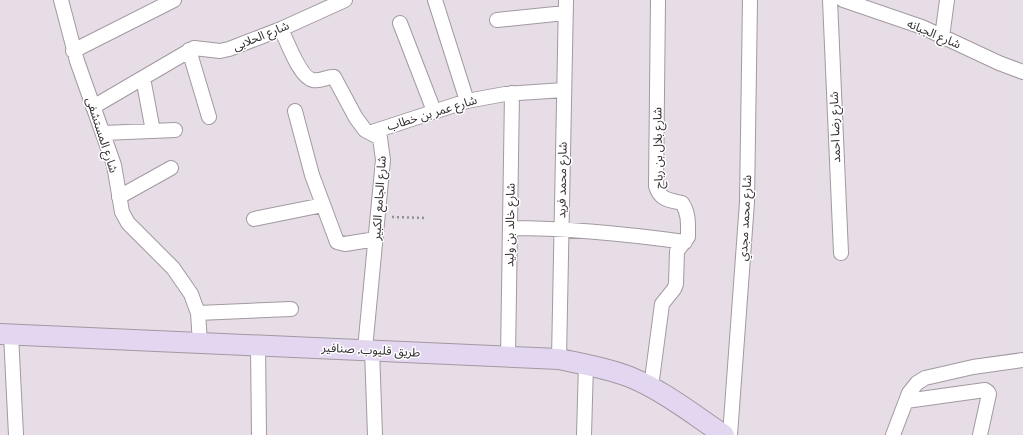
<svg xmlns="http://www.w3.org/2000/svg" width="1023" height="435" font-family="'Nunito Sans','Noto Sans Arabic',sans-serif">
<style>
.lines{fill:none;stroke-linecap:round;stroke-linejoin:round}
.street-casing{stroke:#a299a1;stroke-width:16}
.secondary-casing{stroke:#a299a1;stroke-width:22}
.path{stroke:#958e95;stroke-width:2.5;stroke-dasharray:2 3;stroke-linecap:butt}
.street{stroke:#fff;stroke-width:14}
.secondary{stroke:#e3d6f1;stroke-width:20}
.labels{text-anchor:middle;stroke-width:3;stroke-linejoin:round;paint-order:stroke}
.street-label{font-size:12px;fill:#2f2b2e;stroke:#fff}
</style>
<rect width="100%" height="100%" fill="#e6dde6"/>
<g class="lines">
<g class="street-casing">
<path id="street" d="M61,0L77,61L114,165L122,212L128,223L173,268L191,294L198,313L200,343
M435,0L467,101
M830,0L841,253
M843,0L922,27L999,63L1023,72
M497,20L565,13
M400,23L434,111
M281,29C287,41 300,78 313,80C321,82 327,76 334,77L356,118L365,130L380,138L383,160L365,349
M942,37L947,0
M189,50L209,117
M73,51L174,0
M143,78L153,131
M93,107L194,48L220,51L229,49L281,29L345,0
M295,111L312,175L337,242L345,244L376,239
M372,132L467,101L505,94L564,90
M103,133L175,130
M119,197L171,168
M254,219L323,205
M510,228C569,228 627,234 685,242
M198,313L291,309
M11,334L16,435
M258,345L259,435
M372,350L375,435
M508,357L512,93
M559,359L566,0
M651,387L662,304L674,289L676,284L677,251L688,237C688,224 689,213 682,203C669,200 660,200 656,186L658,0
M906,401L985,390L988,392L989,394L980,435
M584,435L586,364
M730,435L747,202L750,0
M893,435L909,393L917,383L925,378L973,367L1023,360"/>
</g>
<g class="secondary-casing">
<path id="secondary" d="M0,334L559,359C583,364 607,368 630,377C664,391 694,415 724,435"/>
</g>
<path class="path" d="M392,217L427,218"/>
<use href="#street" class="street"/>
<use href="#secondary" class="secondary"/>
</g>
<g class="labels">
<g class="street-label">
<text transform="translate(934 34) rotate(23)" y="4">شارع الجبانه</text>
<text transform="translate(261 36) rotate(-22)" y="4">شارع الحلابى</text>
<text transform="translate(432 113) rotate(-17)" y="4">شارع عمر بن خطاب</text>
<text transform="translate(835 127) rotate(-92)" y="4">شارع رضا احمد</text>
<text transform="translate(102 135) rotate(72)" y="4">شارع المستشفى</text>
<text transform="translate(658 148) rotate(-91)" y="4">شارع بلال بن رباح</text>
<text transform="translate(562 180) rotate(-89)" y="4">شارع محمد فريد</text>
<text transform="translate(379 198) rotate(-86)" y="4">شارع الجامع الكبير</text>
<text transform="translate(745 218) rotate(-87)" y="4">شارع محمد مجدي</text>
<text transform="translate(510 225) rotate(-89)" y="4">شارع خالد بن وليد</text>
<text transform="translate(371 350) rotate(3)" y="4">طريق قليوب, صنافير</text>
</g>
</g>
</svg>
